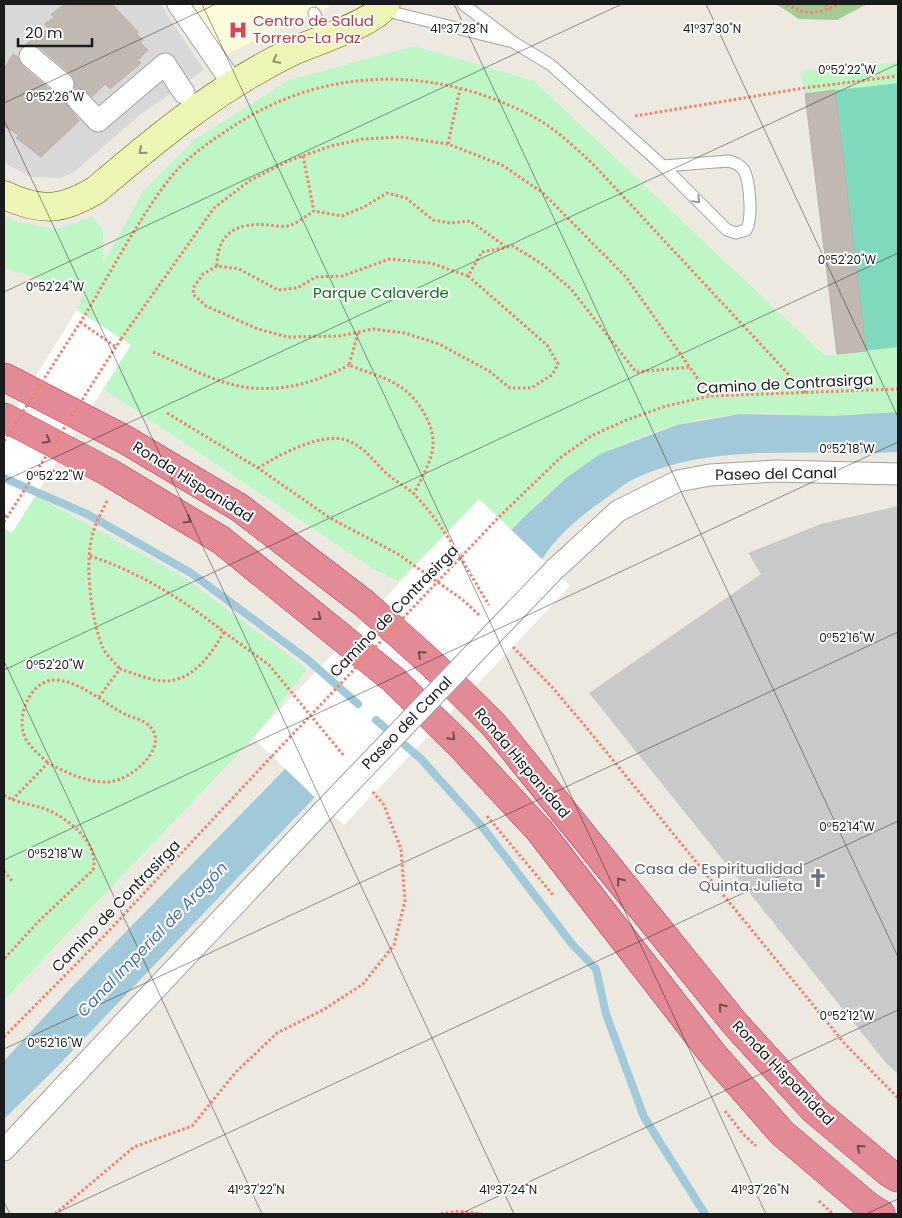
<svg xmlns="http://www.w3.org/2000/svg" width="902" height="1218" font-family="Poppins,sans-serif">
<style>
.residential{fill:#d9d8d8}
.education{fill:#fbfdd9}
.religious{fill:#c9c9c9}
.forest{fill:#a3ca97}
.park{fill:#bef6c6}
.pitch{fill:#81d9bd}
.water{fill:#a2c9d9}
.pier{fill:#fff}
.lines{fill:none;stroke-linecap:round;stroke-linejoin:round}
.stream{stroke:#a2c9d9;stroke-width:8}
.building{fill:#c0b8b1;stroke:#bdb1a4}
.lane-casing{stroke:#a2a2a2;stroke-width:13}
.street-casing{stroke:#a2a2a2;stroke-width:23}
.secondary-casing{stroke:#5a6b09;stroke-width:29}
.highway-casing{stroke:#ce2a57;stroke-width:29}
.path{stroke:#f3826b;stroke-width:3;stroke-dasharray:2.5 2.5;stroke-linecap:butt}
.lane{stroke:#fff;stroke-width:11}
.street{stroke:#fff;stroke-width:21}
.secondary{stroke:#eef6b5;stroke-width:28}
.highway{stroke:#e28a95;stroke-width:28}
.street-bridge-casing{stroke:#a2a2a2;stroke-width:23;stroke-linecap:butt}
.path-bridge{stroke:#f3826b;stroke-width:3;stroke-dasharray:2.5 2.5;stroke-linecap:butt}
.street-bridge{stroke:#fff;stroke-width:21}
.oneway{stroke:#8f9370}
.oneway2{stroke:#989898}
.oneway3{stroke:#754d52}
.ticks{fill:none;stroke:#1b1b1b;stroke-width:1;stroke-opacity:0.45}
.labels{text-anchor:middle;stroke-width:4;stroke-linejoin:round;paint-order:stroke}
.health-label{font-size:15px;fill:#be3a42;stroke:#fff;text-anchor:start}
.park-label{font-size:15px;fill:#0f731e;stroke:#fff}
.street-label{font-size:15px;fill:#1b1b1b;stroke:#fff}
.worship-label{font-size:15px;fill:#5b616d;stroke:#fff;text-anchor:end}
.water-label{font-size:16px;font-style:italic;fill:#4c73a6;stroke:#fff}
.ticks-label{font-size:12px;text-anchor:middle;fill:#1b1b1b;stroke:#fff;stroke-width:4;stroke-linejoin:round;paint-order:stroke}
</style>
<rect width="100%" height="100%" fill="#ece9e1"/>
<path class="residential" d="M4,4H160L204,70L140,115L73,173L60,178L32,177L4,163Z"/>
<path class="education" d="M184,4H327L329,7L259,38L220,58Z"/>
<path class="religious" d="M898,506V1074L886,1063L589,693L761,574L748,553L821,524Z"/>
<path class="forest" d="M776,4H867L837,20L799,19Z"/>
<path class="park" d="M415,46L534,81L825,356L898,347V412C877,413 855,416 834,416C803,417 770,411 739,414C647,423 571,460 512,531L479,500L398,581L375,570L103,389L36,496L185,578L307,669L253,738L4,1000V427L77,310L84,292L4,268V215L16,222L57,229L92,217L103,230V264L143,191L195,139L289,80Z
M898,62V83L805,94L800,71Z"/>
<path class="pitch" d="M898,83V347L837,354L805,94Z"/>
<path class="water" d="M898,412V452C814,456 713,442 636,478C625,483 615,492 605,499C580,516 559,534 542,559L56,1068L4,1119V1061L68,991L285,769L522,519L565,479L600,454L677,425L740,414L834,416Z"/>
<path class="pier" d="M77,310L131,345L12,533L4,528V427Z
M479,499L570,586L344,825L253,738Z"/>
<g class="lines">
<path class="stream" d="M4,478L87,514L191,573L308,660L358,704
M376,720L421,759L484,829L572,944L596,969L606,1014L644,1117L705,1214"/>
</g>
<path class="building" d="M66,4H112L138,32L137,34L143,40L140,42L148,50L138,60L141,63L110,89L105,84L92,97L82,88H74L75,80L71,74L38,46L26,44L48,29L45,24L54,17L51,14Z
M13,54L18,57L22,66L55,94L66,96V103L79,121L41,157L16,138L19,135L4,126V69Z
M835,90L866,351L837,354L805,94Z"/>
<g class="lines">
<g class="lane-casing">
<path id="lane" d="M463,4L513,42L551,65L663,166L727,230L736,233L746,230C753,220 750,179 743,169C739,164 735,163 729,161L663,166
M383,10L509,41
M314,13L326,37"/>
</g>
<g class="street-casing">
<path id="street" d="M178,4L233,84
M30,56L63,84
M78,100L98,121L165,64L184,93
M554,570L618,511L678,481L710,475L776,471L898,474
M4,1150L326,808"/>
</g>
<g class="secondary-casing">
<path id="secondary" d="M4,195C41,212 61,211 96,190C160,136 213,91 289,53C312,42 374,24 386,4"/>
</g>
<g class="highway-casing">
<path id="highway" d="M4,377L124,439L240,508L365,604L432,664L493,724L736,1025L814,1110L888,1172L898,1178
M4,417L110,473L221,540L394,680L462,747L539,830L711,1052L782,1133L868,1206L881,1214"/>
</g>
<path class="path" d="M787,4C805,16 819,14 838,4
M826,4L829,9
M635,116L804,88L898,76
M448,144L460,89
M303,156L314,211
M217,266C217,233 237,222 268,225C275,225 285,228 291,225C299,222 307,215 314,211L342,216L364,207L387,193L406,198L433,220L450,223L470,221L505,246
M468,276L431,263L390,259L342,276L316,277L297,288L278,290L239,269L217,266L203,274L194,287L193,294L206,306L258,329L288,337L340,336L373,329L405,333L439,344L489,371L510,388H531L552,375L558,364L547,345L468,276L482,252L513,246L542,264L571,289L636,372L691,367
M85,315C111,272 140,216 171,177C187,157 211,141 232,127C324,66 433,65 530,115C554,127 573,146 592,163L806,393
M80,322L116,347
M358,333L349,365C363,371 379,375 392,382C404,388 414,397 421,408C444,444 430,460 414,494
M121,339L214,208L249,181L288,161L331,146L363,139L401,137L448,144L502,165L543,193L626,277L710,396
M153,352C177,362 202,376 227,383C269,396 312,385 349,365
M167,413L258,468L330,518L398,554L463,600L479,615
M258,468C279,455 321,432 346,440C363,446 372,459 384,471C393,480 405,486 414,494C445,526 466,568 489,605
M107,501C102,511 96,522 93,533C84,561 91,621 103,648C107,656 115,663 120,669
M4,515L7,517
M499,517L560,458L591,436L624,421L666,406L710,396L898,389
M90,556C139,572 184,600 224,632C211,655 192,682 163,681C149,680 133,673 120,669L99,697
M224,632L269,665L344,756
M513,647L552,687L590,732L845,1044L898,1098
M4,795C18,804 33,804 48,810C70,820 100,844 93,870L39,921L4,959
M12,800L48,763C67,773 88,783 109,782C133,780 174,743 146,723C138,718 129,717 121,712C103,702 76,679 53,680C28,682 14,722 27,741C32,749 41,756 48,763
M487,816L553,895
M4,871L12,881
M4,1037L104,936L272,756
M725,1111L744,1135L756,1146
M819,1201L833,1214
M55,1214L134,1147L192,1126L235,1073L277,1033L323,1010L363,984L394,945L405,901L401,849L384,805L372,791
M441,1214L459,1211L482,1214"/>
<use href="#lane" class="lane"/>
<use href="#street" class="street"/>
<use href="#secondary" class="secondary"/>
<use href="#highway" class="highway"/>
<g class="street-bridge-casing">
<path id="street-bridge" d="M326,808L554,570"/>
</g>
<path class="path-bridge" d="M4,441L85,315
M4,522L121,339
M272,756L499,517"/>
<use href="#street-bridge" class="street-bridge"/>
</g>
<defs><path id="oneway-chevron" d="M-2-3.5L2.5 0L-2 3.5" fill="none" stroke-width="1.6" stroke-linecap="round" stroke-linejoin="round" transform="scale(1.25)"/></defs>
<g class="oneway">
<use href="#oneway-chevron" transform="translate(276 60) rotate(153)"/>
<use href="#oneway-chevron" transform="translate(142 151) rotate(139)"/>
</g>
<use class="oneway2" href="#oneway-chevron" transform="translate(697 200) rotate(45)"/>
<g class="oneway3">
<use href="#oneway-chevron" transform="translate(47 440) rotate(28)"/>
<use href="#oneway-chevron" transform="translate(188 520) rotate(31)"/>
<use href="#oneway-chevron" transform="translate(318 617) rotate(38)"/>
<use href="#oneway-chevron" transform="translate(421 654) rotate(-138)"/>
<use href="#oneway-chevron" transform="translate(452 737) rotate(45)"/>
<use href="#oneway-chevron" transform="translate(620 881) rotate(-129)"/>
<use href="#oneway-chevron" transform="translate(722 1007) rotate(-129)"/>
<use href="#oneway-chevron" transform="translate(860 1148) rotate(-140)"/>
</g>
<path class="ticks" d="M202,4L766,1214M454,4L898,957M706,4L898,417M4,103L216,4M4,120L514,1214M4,292L622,4M4,481L898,64M4,661L262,1214M4,670L898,253M4,860L898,442M4,1049L898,632M4,1202L10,1214M54,1214L898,821M460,1214L898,1010M866,1214L898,1199"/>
<defs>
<g id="hospital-bare" transform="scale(1.5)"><path d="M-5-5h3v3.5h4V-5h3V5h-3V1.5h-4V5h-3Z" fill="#e0444e" stroke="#fff" stroke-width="2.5" paint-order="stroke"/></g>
<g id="church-bare" transform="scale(1.5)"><path d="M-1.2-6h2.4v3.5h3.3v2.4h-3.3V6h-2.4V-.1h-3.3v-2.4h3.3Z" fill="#6b7280" stroke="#fff" stroke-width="2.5" paint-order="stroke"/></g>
</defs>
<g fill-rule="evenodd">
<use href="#hospital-bare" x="238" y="30"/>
<use href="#church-bare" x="818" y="878"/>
</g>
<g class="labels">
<g class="health-label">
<text x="253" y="26">Centro de Salud<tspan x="253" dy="17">Torrero-La Paz</tspan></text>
</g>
<g class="park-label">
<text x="381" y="298">Parque Calaverde</text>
</g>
<g class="street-label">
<text transform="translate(785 384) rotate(-3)" y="5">Camino de Contrasirga</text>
<text transform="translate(776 474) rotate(-1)" y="5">Paseo del Canal</text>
<text transform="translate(193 482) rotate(32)" y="5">Ronda Hispanidad</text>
<text transform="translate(394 611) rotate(-46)" y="5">Camino de Contrasirga</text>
<text transform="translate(407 723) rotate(-46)" y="5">Paseo del Canal</text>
<text transform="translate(522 763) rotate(50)" y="5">Ronda Hispanidad</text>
<text transform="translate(116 906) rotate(-46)" y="5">Camino de Contrasirga</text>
<text transform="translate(783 1073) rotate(46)" y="5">Ronda Hispanidad</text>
</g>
<g class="worship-label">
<text x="803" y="874">Casa de Espiritualidad<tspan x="803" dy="17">Quinta Julieta</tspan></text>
</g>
<g class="water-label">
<text transform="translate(152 939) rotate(-46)" y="6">Canal Imperial de Aragón</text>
</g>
</g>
<g class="ticks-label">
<text x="459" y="33">41°37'28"N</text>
<text x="712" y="33">41°37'30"N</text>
<text x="847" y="74">0°52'22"W</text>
<text x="55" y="101">0°52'26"W</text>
<text x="847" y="264">0°52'20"W</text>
<text x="55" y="291">0°52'24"W</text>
<text x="847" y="453">0°52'18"W</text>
<text x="55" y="480">0°52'22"W</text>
<text x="847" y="642">0°52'16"W</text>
<text x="55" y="669">0°52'20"W</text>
<text x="847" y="831">0°52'14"W</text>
<text x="55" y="858">0°52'18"W</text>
<text x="847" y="1020">0°52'12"W</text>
<text x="55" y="1047">0°52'16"W</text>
<text x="256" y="1194">41°37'22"N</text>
<text x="508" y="1194">41°37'24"N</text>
<text x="760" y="1194">41°37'26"N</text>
</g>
<rect width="902" height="1218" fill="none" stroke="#1b1b1b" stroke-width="10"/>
<path d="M18 38v8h74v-8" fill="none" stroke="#1b1b1b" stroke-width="2.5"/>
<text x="25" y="38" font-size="15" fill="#1b1b1b" stroke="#ffffff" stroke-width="4" paint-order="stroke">20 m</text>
</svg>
